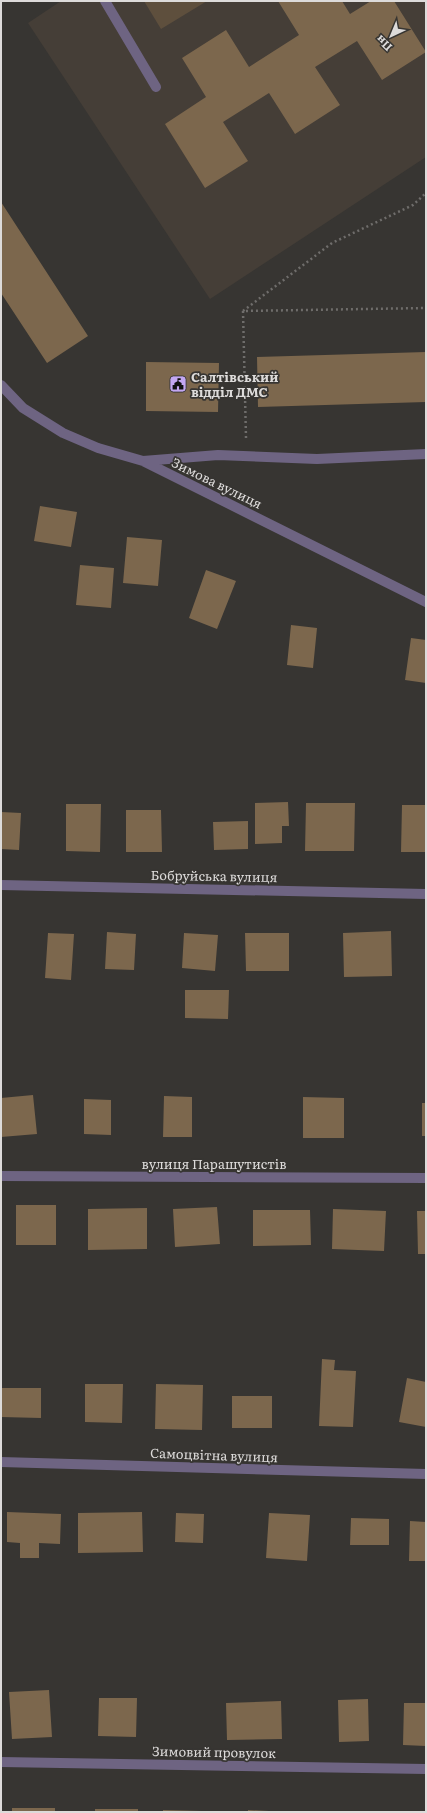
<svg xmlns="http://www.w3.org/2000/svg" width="427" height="1813" font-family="Literata,serif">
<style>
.built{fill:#453e37}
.garden{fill:#5e4f3d}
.building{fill:#7c674d}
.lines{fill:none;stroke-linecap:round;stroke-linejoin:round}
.path{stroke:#6f6d6b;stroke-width:2.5;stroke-dasharray:2 3;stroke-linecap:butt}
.minor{stroke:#6e6482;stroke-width:10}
.labels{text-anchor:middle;stroke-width:3.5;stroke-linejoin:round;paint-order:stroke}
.poi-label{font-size:13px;font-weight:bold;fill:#dddbda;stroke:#373532;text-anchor:start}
.street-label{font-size:13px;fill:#dddbda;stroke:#373532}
</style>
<rect width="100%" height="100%" fill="#373532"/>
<path class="built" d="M61,1H426V157L210,299L28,23Z"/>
<path class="garden" d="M144,1H207L161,29Z"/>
<path class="building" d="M278,1H342L350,14L371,1H394L426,52L382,80L357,41L315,67L340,105L295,134L269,93L223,122L248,161L205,188L165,124L206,97L182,58L226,30L249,67L299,35Z
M1,202L88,336L47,363L1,293Z
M426,352V402L258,407L257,357Z
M146,362L219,363L218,412L146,411Z
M40,506L77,512L71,547L34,541Z
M127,537L162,540L158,586L123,583Z
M80,565L114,568L111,608L76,605Z
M206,570L236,581L217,629L189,618Z
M291,625L317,628L313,668L287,665Z
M411,638L426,640V683L405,680Z
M288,802L289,826H282V843L255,844V803Z
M306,803H355L354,851H305Z
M66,804H101L100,852L66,851Z
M402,805H426V852H401Z
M126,810H161L162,852H126Z
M1,812L21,813L19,850L1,849Z
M248,821V849L214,850L213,822Z
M391,931L392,976L344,977L343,933Z
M107,932L136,934L134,970L105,969Z
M48,933L74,934L71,980L45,978Z
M184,933L218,935L215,971L182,968Z
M245,933H289V971H246Z
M185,990H229L228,1019L185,1018Z
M33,1095L37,1134L1,1137V1098Z
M164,1096L192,1097V1137H163Z
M303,1097L344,1098V1138H303Z
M84,1099L111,1100V1135L84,1134Z
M422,1103H426V1136H422Z
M16,1205H56V1245H16Z
M217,1207L220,1244L175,1247L173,1209Z
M147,1208V1249L88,1250V1209Z
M333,1209L386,1211L384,1251L332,1249Z
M253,1210H310L311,1245L253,1246Z
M417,1211H426V1254H418Z
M322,1359L335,1360L334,1370L356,1371L353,1427L319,1426Z
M407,1378L426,1382V1427L399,1422Z
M85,1384H123L122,1423L85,1422Z
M156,1384L203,1385L202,1430L155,1429Z
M1,1388H41V1418L1,1417Z
M232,1396H272V1428H232Z
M7,1512L61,1514L60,1544L39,1543V1558H20V1543L7,1542Z
M142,1512L143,1552L78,1553V1513Z
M176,1513L204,1514L203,1543L175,1542Z
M269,1513L310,1515L307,1561L266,1558Z
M351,1518L389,1519V1545H350Z
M410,1521L426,1522V1561H409Z
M49,1690L52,1737L12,1739L9,1692Z
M99,1698H137L136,1737L98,1736Z
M368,1699L369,1741L339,1742L338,1700Z
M281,1701L282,1739L227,1740L226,1703Z
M404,1703H426V1746L403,1745Z
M12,1808H55V1812H12Z
M95,1809H138V1812H95Z
M163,1810L202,1811V1812H163Z
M248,1810L269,1811V1812H248Z"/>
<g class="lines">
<path class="path" d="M243,311L332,243L413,205L426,193
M246,438L243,311L426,308"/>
<path class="minor" d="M105,1L156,87
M1,385L23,408L63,433L98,448L143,461L426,602
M143,461L218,455L317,459L426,454
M1,885L426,894
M1,1176L426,1178
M1,1462L426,1474
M1,1762L426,1769"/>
</g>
<defs>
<g id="civic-square" transform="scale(0.9)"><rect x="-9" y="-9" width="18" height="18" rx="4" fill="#c3a7f2" stroke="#373532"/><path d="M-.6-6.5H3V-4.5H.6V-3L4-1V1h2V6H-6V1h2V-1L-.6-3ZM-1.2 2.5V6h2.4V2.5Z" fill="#111"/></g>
</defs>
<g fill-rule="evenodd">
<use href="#civic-square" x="178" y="384"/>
</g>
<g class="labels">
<g class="poi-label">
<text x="191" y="382">Салтівський<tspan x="191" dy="15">відділ ДМС</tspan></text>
</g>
<g class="street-label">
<text transform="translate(217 483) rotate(26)" y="5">Зимова вулиця</text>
<text transform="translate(214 876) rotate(1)" y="5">Бобруйська вулиця</text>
<text x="214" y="1169">вулиця Парашутистів</text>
<text transform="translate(214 1455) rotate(2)" y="5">Самоцвітна вулиця</text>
<text transform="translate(214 1752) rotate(1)" y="5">Зимовий провулок</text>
</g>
</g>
<rect width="427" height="1813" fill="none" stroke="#dddbda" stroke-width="4"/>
<g transform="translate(391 36) rotate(224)" stroke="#373532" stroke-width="3" paint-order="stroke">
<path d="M0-3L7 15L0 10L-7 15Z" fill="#dddbda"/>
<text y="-6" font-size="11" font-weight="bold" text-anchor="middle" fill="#dddbda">Пн</text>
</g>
</svg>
